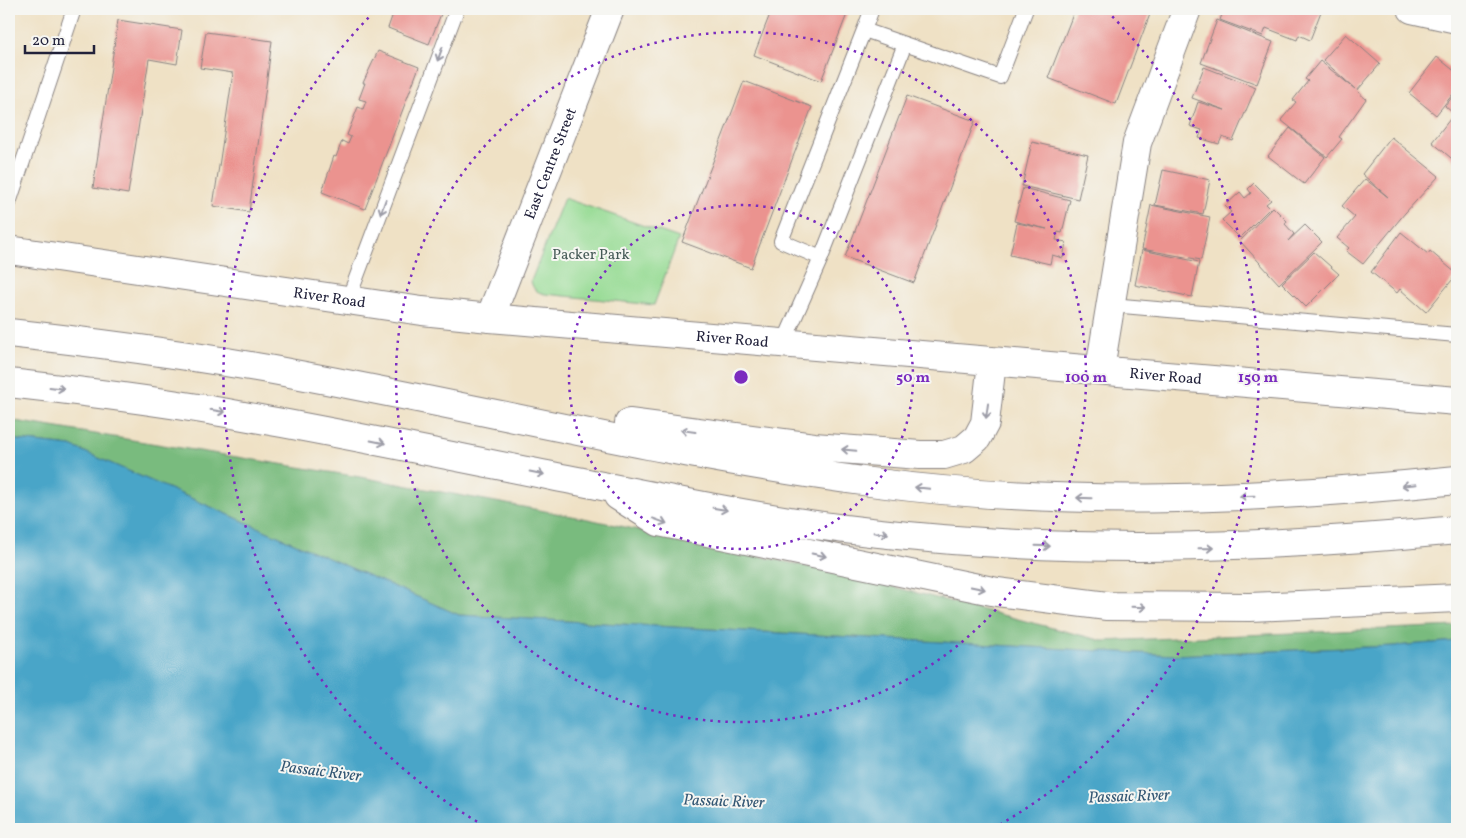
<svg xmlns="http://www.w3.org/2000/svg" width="1466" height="838" font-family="Vollkorn,serif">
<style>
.green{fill:#97db94;stroke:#5c7e68}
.forest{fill:#79bb7e;stroke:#4e6e5c}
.water{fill:#49a5c8;stroke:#366482}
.building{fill:#eb938f}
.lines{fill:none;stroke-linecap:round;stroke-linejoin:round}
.lane-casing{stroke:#888280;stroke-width:16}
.street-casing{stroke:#888280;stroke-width:30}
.secondary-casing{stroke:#888280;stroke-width:30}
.highway-casing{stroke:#888280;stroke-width:30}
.lane{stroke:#fff;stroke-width:14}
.street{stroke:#fff;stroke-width:28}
.secondary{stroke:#fff;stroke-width:28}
.highway{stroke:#fff;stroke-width:28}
.oneway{stroke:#9c9ca7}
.ring{fill:none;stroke:#7b2cbf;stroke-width:2.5;stroke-dasharray:2.5 5}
.labels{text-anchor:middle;stroke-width:4;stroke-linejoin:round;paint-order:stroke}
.street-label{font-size:15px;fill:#22223b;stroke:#f6f6f2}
.park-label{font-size:15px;fill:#455a56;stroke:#f6f6f2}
.water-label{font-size:16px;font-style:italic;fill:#325673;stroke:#f6f6f2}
.centre{fill:#7b2cbf;stroke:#f6f6f2;stroke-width:2.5}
.ring-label{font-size:15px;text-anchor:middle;font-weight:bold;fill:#7b2cbf;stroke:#f6f6f2;stroke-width:4;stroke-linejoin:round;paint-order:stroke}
</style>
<rect width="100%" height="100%" fill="#f6f6f2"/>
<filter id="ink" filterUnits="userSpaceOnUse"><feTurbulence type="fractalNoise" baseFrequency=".02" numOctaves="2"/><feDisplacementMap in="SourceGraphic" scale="10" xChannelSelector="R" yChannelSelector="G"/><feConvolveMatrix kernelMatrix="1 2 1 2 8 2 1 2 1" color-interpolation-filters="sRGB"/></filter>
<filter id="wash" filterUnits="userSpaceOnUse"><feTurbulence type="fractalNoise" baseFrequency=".0096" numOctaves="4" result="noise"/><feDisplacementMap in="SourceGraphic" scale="20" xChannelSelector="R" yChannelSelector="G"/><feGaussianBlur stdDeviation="1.12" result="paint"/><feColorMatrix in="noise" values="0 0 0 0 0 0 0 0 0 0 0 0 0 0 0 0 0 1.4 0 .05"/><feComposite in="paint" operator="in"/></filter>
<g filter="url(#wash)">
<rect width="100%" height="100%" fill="#efe1c5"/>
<path class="green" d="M564,198L679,238L654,305L545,294C537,292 533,290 531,281Z"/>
<path class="forest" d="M9,420L366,478L588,519L855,577L1103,641L1457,626V641L1395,646L1173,655L459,615L71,446L9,439Z"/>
<path class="water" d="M9,439L71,446L459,615L1173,655L1395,646L1457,641V829H9Z"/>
<g id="blocks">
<path class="building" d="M389,9H443L429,44L388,28L394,11Z
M772,9H849L821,81L754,55Z
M1075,9H1152L1116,104L1048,78Z
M1224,9H1322L1310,40L1299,35L1297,40L1266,28L1263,36L1220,20Z
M118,20L182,30L177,64L149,59L128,194L93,188Z
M1217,20L1273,42L1257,84L1201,63Z
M206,32L272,41L249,212L213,206L233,73L200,68Z
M1346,34L1380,64L1357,91L1366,99L1339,137L1342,139L1327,157L1281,120L1296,102L1293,100L1308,81L1305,79L1320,61L1355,89L1323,60Z
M378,51L419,67L365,209L322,192L334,156L336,157L342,141L348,144L351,137L347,135L358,107L363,109L366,101L359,99L365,83H363Z
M1437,57L1457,73V89L1436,115L1409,93Z
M1204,67L1256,87L1233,141L1222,137L1219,144L1199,138L1202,130L1190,126L1198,102L1225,110L1192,98Z
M744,81L812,107L751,268L682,242Z
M1457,91V163L1432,142L1454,114L1445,106Z
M907,96L975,121L914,283L845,257Z
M1290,128L1325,157L1304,184L1268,156Z
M1391,137L1439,176L1405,213L1363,264L1346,251L1349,248L1337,238L1355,217L1342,206L1365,179L1388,197L1362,174Z
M1032,142L1088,155L1078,199L1022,186Z
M1163,170L1210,180L1203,214L1155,205Z
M1254,183L1271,200L1266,204L1270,208L1240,238L1222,220L1231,212L1225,206L1240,192L1245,198L1251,193L1248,189Z
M1023,188L1070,200L1062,233L1058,232L1056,240L1066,242L1063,258L1052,255L1050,264L1010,255L1017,223L1047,229L1014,221Z
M1151,205L1210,217L1201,260L1142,249Z
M1273,207L1287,221L1285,224L1294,234L1288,241L1305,225L1322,242L1279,284L1240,241Z
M1401,232L1428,254L1430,251L1457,274L1426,312L1400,289L1397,293L1371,272Z
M1142,250L1199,262L1192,297L1135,285Z
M1314,252L1339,274L1306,307L1282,283Z"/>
</g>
</g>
<g filter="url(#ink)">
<use href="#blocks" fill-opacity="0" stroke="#888280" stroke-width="1"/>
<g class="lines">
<g class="lane-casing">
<path id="lane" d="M864,30L872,9
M9,203L74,9
M821,258L905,44
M348,300L457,9
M1111,305L1457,335
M783,344L821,258L781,241L864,30L1000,77L1026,9"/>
</g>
<g class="street-casing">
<g id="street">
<path d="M1412,9L1457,19"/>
<path id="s1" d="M490,318L610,9"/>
<path d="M1100,369L1137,143L1187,9"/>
</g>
</g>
<g class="secondary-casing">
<g id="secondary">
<path id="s2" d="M9,250L422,311L490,318L1457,401"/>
</g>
</g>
<g class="highway-casing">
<path id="highway" d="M9,333C92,342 174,353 256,367C461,403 664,455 870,482C1065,508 1262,500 1457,480
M9,383C89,392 169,402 249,417C350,435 451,456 552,476C658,497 763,520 870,532C1069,555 1259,549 1457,530
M629,423L814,447L920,455H944L964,449L977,438L985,423L992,362
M618,496L659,522L997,592L1107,606L1250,607L1457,598"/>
</g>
<use href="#lane" class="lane"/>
<use href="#street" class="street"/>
<use href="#secondary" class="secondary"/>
<use href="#highway" class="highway"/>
</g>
<defs><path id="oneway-shaft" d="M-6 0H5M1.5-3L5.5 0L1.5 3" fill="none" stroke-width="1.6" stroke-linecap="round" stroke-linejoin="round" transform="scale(1.25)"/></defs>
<g class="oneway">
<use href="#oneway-shaft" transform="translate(440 54) rotate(110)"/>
<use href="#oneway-shaft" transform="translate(383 207) rotate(110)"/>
<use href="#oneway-shaft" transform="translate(57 388) rotate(7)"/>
<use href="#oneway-shaft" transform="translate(218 411) rotate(9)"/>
<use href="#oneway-shaft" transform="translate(987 411) rotate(98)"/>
<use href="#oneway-shaft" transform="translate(688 431) rotate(-172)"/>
<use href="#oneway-shaft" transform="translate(378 442) rotate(11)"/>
<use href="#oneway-shaft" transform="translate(849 450) rotate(-175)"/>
<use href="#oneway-shaft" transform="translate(537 473) rotate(11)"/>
<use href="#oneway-shaft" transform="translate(1409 485) rotate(175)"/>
<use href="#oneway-shaft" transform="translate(922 488) rotate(-174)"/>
<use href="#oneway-shaft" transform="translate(1247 496) rotate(178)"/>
<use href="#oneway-shaft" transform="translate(1084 498) rotate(-178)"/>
<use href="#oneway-shaft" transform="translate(720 509) rotate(10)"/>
<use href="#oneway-shaft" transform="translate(660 521) rotate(20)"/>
<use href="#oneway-shaft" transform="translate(881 533) rotate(6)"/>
<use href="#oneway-shaft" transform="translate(1043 546) rotate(2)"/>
<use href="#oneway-shaft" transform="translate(1206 548) rotate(-1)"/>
<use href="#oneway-shaft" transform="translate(819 555) rotate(12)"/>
<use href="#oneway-shaft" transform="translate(978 588) rotate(12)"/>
<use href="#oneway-shaft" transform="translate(1139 607) rotate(2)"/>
</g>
</g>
<g class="ring">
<circle cx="741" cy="377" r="172"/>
<circle cx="741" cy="377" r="345"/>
<path d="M490 829A517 517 0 0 1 375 11M1107 11A517 517 0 0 1 992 829"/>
</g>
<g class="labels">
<g class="street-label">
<text dy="5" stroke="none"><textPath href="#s1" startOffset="166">East Centre Street</textPath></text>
<text dy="5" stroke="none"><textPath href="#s2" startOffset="324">River Road</textPath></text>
<text dy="5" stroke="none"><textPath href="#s2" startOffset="729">River Road</textPath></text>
<text dy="5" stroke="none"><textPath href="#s2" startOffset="1164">River Road</textPath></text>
</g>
<g class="park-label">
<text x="591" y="259">Packer Park</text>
</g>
<g class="water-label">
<text transform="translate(321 770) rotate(7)" y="6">Passaic River</text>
<text transform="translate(1129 795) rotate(-2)" y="6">Passaic River</text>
<text transform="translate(724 800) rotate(2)" y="6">Passaic River</text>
</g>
</g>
<circle cx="741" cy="377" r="8" class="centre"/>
<g class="ring-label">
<text x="913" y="382">50 m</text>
<text x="1086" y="382">100 m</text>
<text x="1258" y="382">150 m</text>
</g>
<rect width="1466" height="838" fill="none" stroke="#f6f6f2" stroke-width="30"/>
<path d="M25 45v8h69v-8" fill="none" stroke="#22223b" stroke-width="2.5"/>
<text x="32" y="45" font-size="15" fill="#22223b" stroke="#f6f6f2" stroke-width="4" paint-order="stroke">20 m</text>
</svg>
